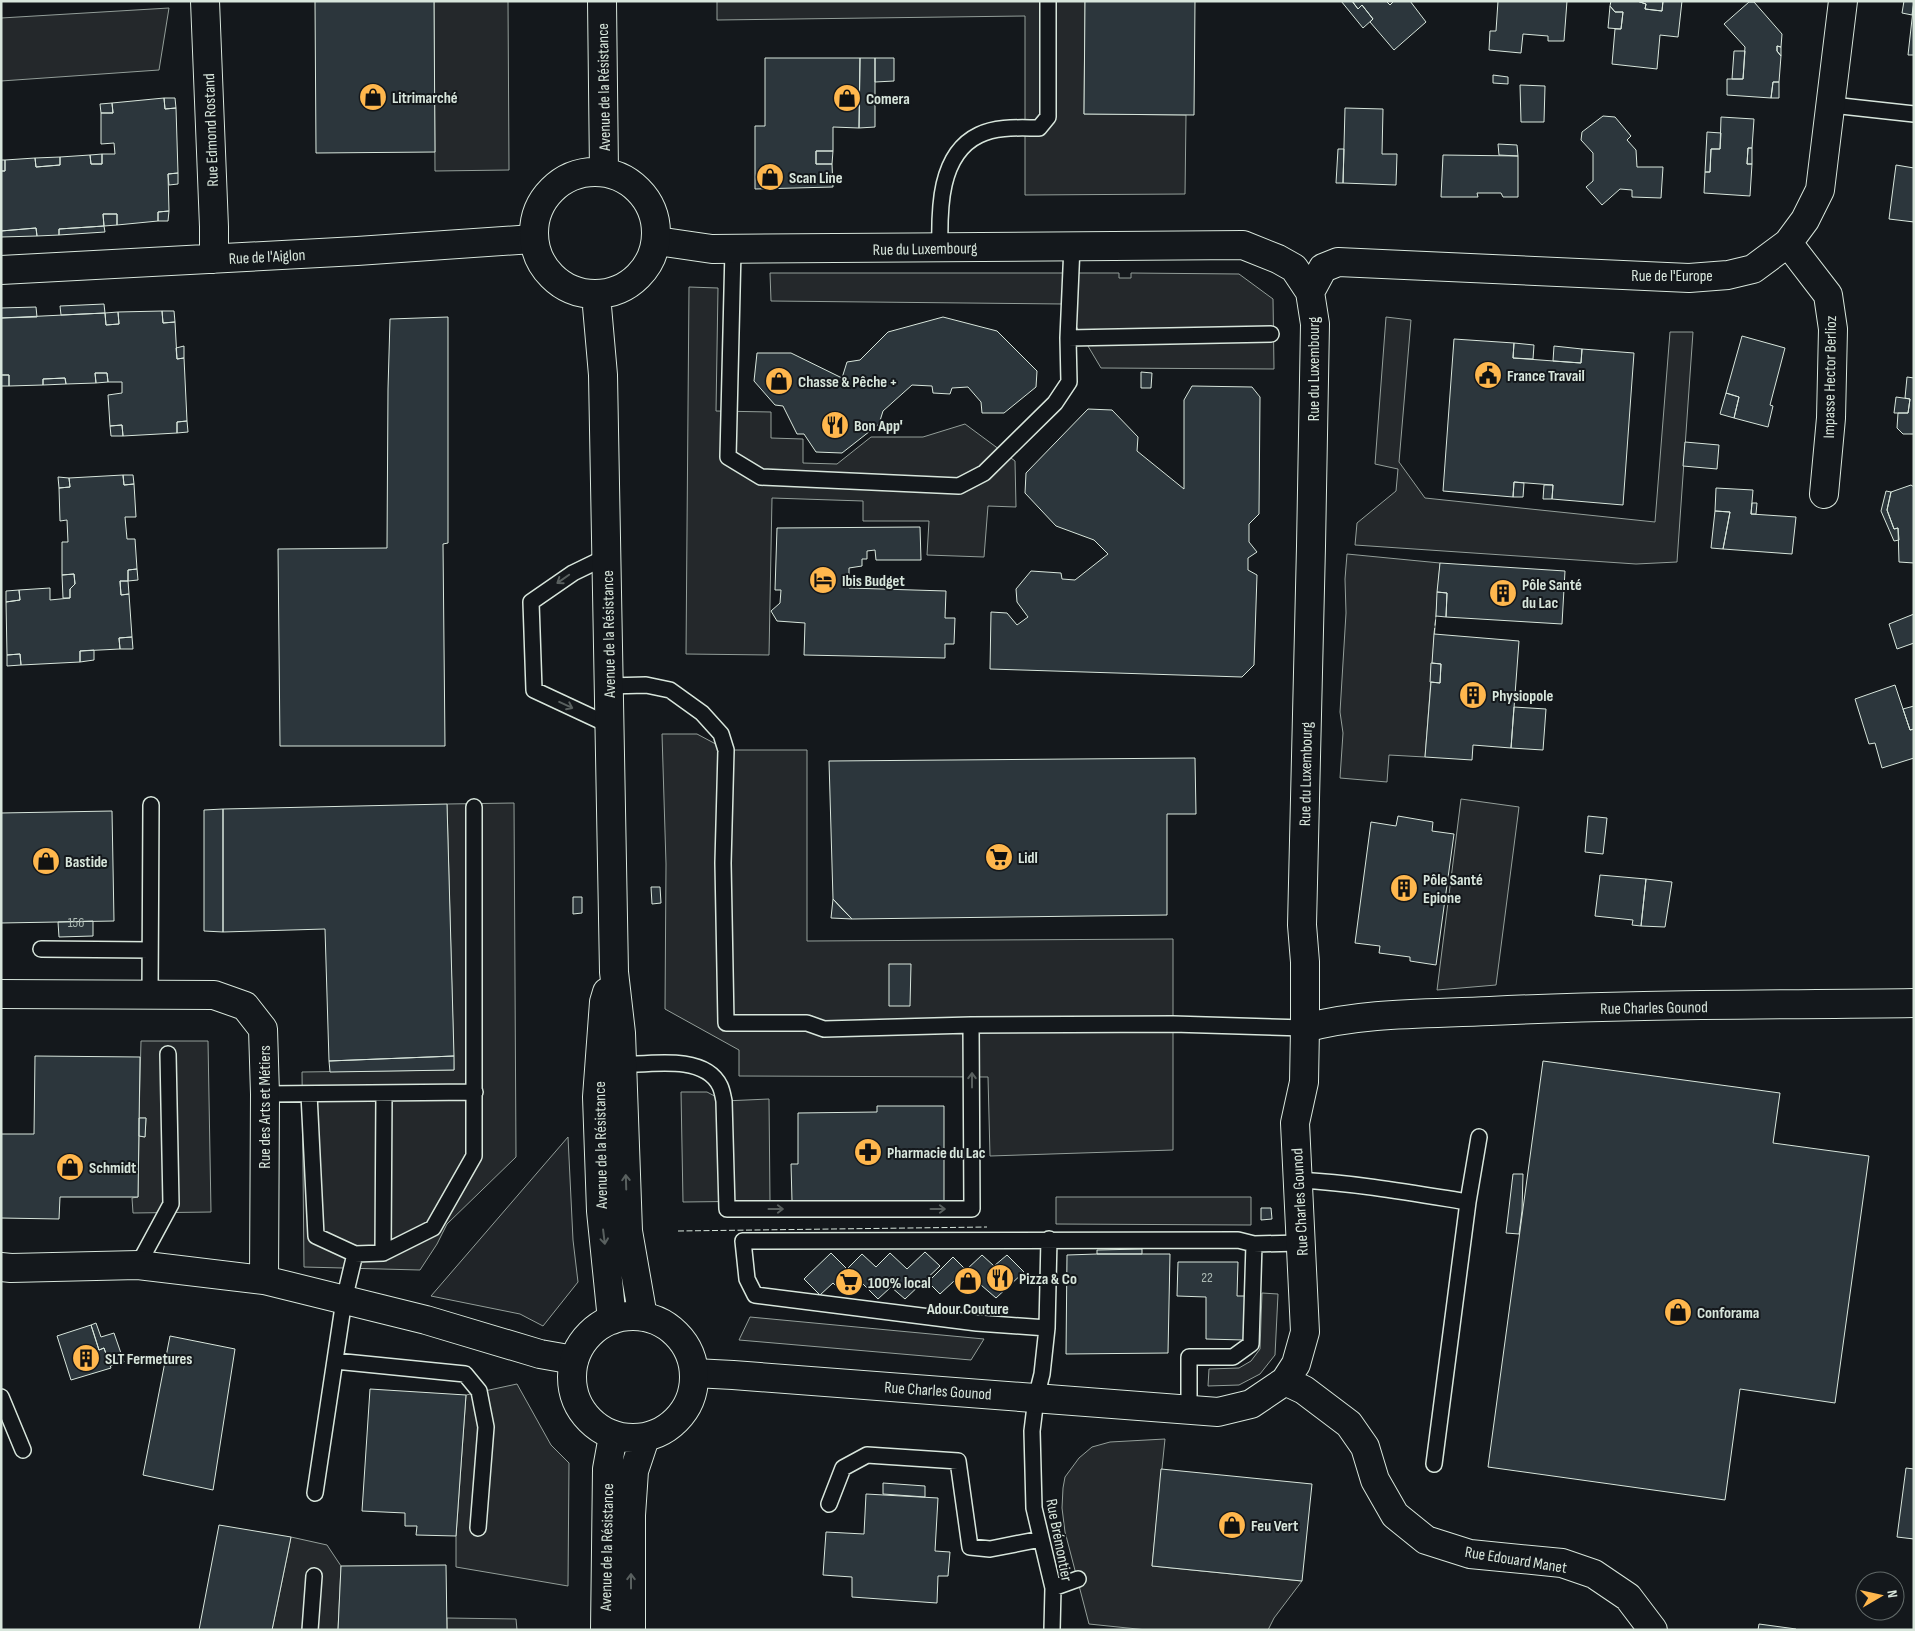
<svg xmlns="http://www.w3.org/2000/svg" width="1915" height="1631" font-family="'Sofia Sans Condensed',sans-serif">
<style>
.green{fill:#202428;stroke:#939e99}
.parking{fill:#24282b;stroke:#939e99}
.building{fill:#2c363c;stroke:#d8e6dc}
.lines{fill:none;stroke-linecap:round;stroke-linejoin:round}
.service-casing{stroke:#d8e6dc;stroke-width:18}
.minor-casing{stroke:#d8e6dc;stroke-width:30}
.secondary-casing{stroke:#d8e6dc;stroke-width:30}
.service{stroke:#14181c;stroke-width:15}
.minor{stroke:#14181c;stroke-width:28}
.secondary{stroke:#14181c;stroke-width:28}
.fence{stroke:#d8e6dc;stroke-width:1;stroke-dasharray:6 2.5;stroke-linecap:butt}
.oneway{stroke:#59605f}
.labels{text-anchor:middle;stroke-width:4;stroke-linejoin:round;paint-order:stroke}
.number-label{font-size:14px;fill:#adbab4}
.street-label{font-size:16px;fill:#d8e6dc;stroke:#14181c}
.poi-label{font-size:16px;font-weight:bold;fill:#d8e6dc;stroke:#14181c;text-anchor:start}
</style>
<rect width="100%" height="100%" fill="#14181c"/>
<path class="green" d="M568,1137L573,1240L578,1282L543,1326L520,1314L431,1296Z"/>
<path class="parking" d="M434,1H508L509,170L435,171Z
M717,1H1085L1084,114L1186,115L1185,194L1025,195V16L717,20Z
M169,8L159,70L1,81V18Z
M770,273H1119V278H1131V273L1239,274L1273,299L1274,369L1101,368L1063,304L771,301Z
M689,287L718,288L716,411L771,412V438L803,439V463L837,464L871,437H923L965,424L1015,461L1016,507L988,506L984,557L927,555L929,521H863V501L772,498L769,655L686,654Z
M1386,317L1411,320L1399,462L1425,498L1655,522L1670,332H1693L1677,562L1636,564L1355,545L1357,523L1396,491L1398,469L1375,464Z
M1347,554L1440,563L1425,757L1389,755L1387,782L1340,778L1343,733L1340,712L1346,613L1345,579Z
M662,734H697L727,750H807V941L1173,939V1150L990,1156L988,1077L739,1076V1050L665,1009L666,864Z
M1461,799L1519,807L1496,985L1437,990Z
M514,803L516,1157L447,1224L437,1244L420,1270L304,1267L302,1072L454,1070L447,804Z
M141,1041H208L211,1212L133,1213L132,1198L138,1197L139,1136L145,1137L146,1118H139Z
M681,1092H707L724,1101L769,1099L770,1201L683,1202Z
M1056,1197H1251V1225L1056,1224Z
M1262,1293L1278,1294L1275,1355L1260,1374L1239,1385L1208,1386L1209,1369L1239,1368L1251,1361L1260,1349Z
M750,1317L984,1339L971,1360L739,1340Z
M517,1384L551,1445L569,1463L568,1586L456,1567V1536L466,1395Z
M1165,1439L1152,1566L1302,1581L1274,1618L1268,1630H1147L1089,1624L1065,1532L1062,1508L1063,1488L1065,1477L1079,1458L1092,1447L1110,1442Z
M291,1537L327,1545L341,1566L338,1630H272Z
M447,1618L516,1619L517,1630H447Z"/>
<path class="building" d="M315,1H434L435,152L316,153Z
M1085,1H1195L1194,115L1084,114Z
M1341,1H1352L1358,9L1362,5L1373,19L1363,28Z
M1352,1H1386L1390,5L1394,1H1410L1426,22L1394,50L1370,22L1373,19L1362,5L1358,9Z
M1498,1H1567L1564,41H1548V36L1523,34L1521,53L1489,50L1490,31H1496Z
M1611,1H1637L1646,4L1645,9L1662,11L1663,1H1682L1678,37L1660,35L1657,69L1612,64L1615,29H1621L1623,12H1615L1610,6Z
M1637,1H1663L1662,11L1645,9L1646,4Z
M1904,1H1914L1912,15L1902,13Z
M1914,1V55H1908Z
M1749,2H1754L1782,34L1781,47L1777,46V51L1781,56L1779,82H1773L1771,98L1727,95V79H1743L1745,47L1724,24Z
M1610,6L1615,12H1623L1621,29L1608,28Z
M1777,46L1781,47V56L1777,51Z
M1734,51H1745L1743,79H1732Z
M765,58H860L859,128L833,127V151H816V164H832L833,187L755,189V126H765Z
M860,58H875V127L859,128Z
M875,58H894V81L875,82Z
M1493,75L1508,77V84L1493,83Z
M1773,82H1779V98H1771Z
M1520,85L1545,86L1544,122H1521Z
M164,98H175L176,108L165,109Z
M164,98L165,109L176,108L178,173L168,174L169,211L158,212V221L117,225V214H103L104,226L59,229V235L37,236L36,228L1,231V171H5V160L35,158L36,167L60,165V157L90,155L91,164H102V154H115L114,143L101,144V113H113L112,103Z
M112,103L113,113H101L100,104Z
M1345,108L1383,109L1382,154H1397L1396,185L1343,183Z
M1603,116L1615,117L1631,136L1627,140L1636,150L1637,167H1663L1661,198L1632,197V190L1620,189L1602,205L1586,187L1593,181V153L1581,140L1582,132Z
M1721,117L1754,119L1752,148H1748L1747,164H1752L1750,196L1704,193L1705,172H1710L1711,149H1720Z
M1707,132L1721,133L1720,149H1711L1710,172H1705Z
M1498,144L1517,145L1518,156L1499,155Z
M1748,148H1752V164H1747Z
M1338,149H1344L1343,183H1336Z
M816,151H833L832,164H816Z
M102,154V164H91L90,155Z
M1443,155L1518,156V197H1503L1501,193H1477L1478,197H1441Z
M60,157V165L36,167L35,158Z
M1,160H5V171H1Z
M1896,165L1914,168V222L1889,219Z
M178,173V184L169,185L168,174Z
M169,211L168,221H158V212Z
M103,214H117V225L104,226Z
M104,226L105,232L59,235V229Z
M36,228L37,236L1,237V231Z
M104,304L105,313L61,315L60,306Z
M36,307L37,317L1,318V308Z
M162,311H174L175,322L163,323Z
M162,311L163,323L175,322L177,359L184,358L187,421L177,422V433L123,436L122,425L110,426L108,395L122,393V382H108L107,373H95L96,383L66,384L65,378L43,379V385L9,386V375H1V318L105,313L106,325L119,324L118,312Z
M118,312L119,324L106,325L105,313Z
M448,317V543L443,544L445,746H280L278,549L387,548L388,389L390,319Z
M943,317L997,331L1037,371L1036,387L1004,413H982L981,402L968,387L952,388L950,394L933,393L932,386L912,385L883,411L879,424L842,453L816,452L804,434H797L783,406L775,405L754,381L757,353H791L842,378L847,362L860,360L888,332Z
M1742,336L1785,348L1770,405L1773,406L1768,427L1734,418L1739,397L1726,393Z
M1454,339L1514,343L1513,358L1581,363L1582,349L1634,353L1623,505L1552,499L1553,485L1514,482L1513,497L1443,491Z
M1514,343L1534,345L1533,359L1513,358Z
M184,346V358L177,359L176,348Z
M1554,346L1582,349L1581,363L1553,361Z
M1141,372L1152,373L1151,388H1141Z
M95,373H107L108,382L96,383Z
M1,375H9V386H1Z
M1907,377L1914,378V434H1903L1897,428L1898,413H1908L1910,399L1905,398Z
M65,378L66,384L43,385V379Z
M1192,386L1252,387L1260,397L1259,514L1249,524V542L1257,552L1248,558V570L1257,575L1254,665L1242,677L990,669L991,612L1007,613L1017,625L1028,617L1017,602L1016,589L1031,571L1061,573L1062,579L1075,580L1108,554L1094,540L1056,526L1025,493L1026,473L1088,409L1112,410L1138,437L1137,451L1184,489V400Z
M1726,393L1739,397L1734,418L1720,414Z
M1896,397L1910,399L1908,413H1894Z
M187,421L188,432L177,433V422Z
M122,425L123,436H111L110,426Z
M1685,442L1719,445L1717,469L1683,466Z
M123,475H133L134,484L124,485Z
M123,475L124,485L134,484L136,517H125L127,539H135L137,569L128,570V581H120L121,595L129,594L132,637L119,638L120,649L80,651V662L21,665L20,654L7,655L6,602L20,600L19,590L50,588V600L70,598V589L75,584L74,574L62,575V542H68L67,520L60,521L59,488L70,487L69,478Z
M58,477L69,478L70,487L59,488Z
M1514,482L1524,483L1523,497H1513Z
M1544,485H1553L1552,499H1543Z
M1911,485L1914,487V563L1899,562L1898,528L1894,529L1887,510L1891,492Z
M1716,488L1753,490L1751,514L1796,517L1792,554L1723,549L1730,512L1715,511Z
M1886,491L1891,492L1887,510L1894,529L1898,528L1899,540L1894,541L1881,511Z
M1752,503H1757L1756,514H1751Z
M1715,511L1730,512L1723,549L1711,548Z
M920,527L921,560H876L875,550L867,551V559H862V566L849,568V588L946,591L945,618H955L954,644H945V658L804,655L805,623L777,621L771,611L780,603L781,590H775L777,528Z
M1440,563L1565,571L1562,624L1446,617L1447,593L1437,592Z
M137,569L138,580L128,581V570Z
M74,574L75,584L70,589V598H63L62,575Z
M120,581H128L129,594L121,595Z
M19,590L20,600L6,602V591Z
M1437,592L1447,593L1446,617L1436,616Z
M1914,614V643L1897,649L1889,624Z
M1434,634L1519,641L1511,748L1473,745L1472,760L1425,757L1431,682L1440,683L1441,664L1432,663Z
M132,637L133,649H120L119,638Z
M94,650V660L80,662V651Z
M20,654L21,665L7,666V655Z
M1431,663L1441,664L1440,683L1430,682Z
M1895,685L1910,730L1914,729V758L1882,768L1875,743L1869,744L1855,699Z
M1914,706V729L1910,730L1903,709Z
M1514,707L1546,709L1543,750L1511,748Z
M1195,758L1196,814H1167V915L852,919L833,899L829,761Z
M447,804L454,1056L329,1061L325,929L223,932V809Z
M223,809V932L204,931V810Z
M112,811L114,921L1,923V813Z
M1398,816L1433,822L1432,831L1454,834L1436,965L1410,961V957L1379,953L1380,946L1355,943L1371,822L1396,826Z
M1588,816L1607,818L1603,854L1585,852Z
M1600,875L1646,879L1641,926L1632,925L1633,920L1595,916Z
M1646,879L1672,882L1665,927L1641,926Z
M651,887H660L661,903L652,904Z
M573,897H582V913L573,914Z
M833,899L842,909L852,919L831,918Z
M93,921V936L59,937L58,922Z
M889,964H911L910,1006H889Z
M35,1056L140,1057L138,1197H60L59,1219L1,1218V1134H34Z
M454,1056V1070L330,1072L329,1061Z
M1543,1061L1780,1093L1773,1143L1869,1156L1835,1403L1740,1389L1725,1500L1488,1467Z
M877,1106H944V1201H792L791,1164H798V1113L877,1112Z
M139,1118H146L145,1137L139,1136Z
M1513,1174H1523L1522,1211L1519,1234L1506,1233Z
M1261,1208H1271L1272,1219L1261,1220Z
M1142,1249V1254H1097V1250Z
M925,1252L940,1266L905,1299L891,1287L878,1299L861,1282L846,1296L833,1283L820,1295L804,1279L831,1253L847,1269L862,1254L876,1267L890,1253L907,1269Z
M1097,1254H1170L1168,1353L1066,1354L1067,1255Z
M982,1255L994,1266L1007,1255L1024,1272L996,1298L981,1285L970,1295L954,1281L940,1294L928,1282L953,1257L966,1270Z
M1178,1262H1238L1237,1296H1245L1244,1340L1206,1339V1297L1177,1296Z
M96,1323L101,1337L114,1333L124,1362L110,1366L104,1348L99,1350L91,1325Z
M91,1325L99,1350L104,1348L111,1368L71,1380L57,1336Z
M170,1336L235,1349L213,1490L143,1475Z
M370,1389L466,1395L456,1536L416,1535L417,1526H405V1513L362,1511Z
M1906,1468L1914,1469V1539L1897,1537Z
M1161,1469L1312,1484L1302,1581L1152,1566Z
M883,1483L925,1486V1497L883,1494Z
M866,1494L938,1498L935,1551L950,1552L948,1576H938L937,1603L852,1597V1577L823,1575L826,1532L864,1534Z
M219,1525L291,1537L272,1630H199Z
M446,1565L447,1630H338L341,1566Z
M1759,1624L1796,1629V1630H1758Z"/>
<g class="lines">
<g class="service-casing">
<path id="service" d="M1832,105L1914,114
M940,248C939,210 939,154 979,135C997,126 1020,128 1039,128L1048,117V1
M733,250L728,457L761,477L959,486L984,473L1055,403L1069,382L1068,338L1271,334
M1068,338L1072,246
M606,557L573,573L531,602L534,690L609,725
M608,686L646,685L670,690L702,713L721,734L726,750L723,863L726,1023H807L824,1029L971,1025L1173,1024L1305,1028
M41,949L150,950
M150,995L151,805
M622,1065C650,1064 705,1054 720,1086C722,1090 723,1096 724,1101L727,1209H972L971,1025
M265,1094L475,1092
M309,1094L316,1236L355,1254
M1298,1180C1356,1183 1412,1193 1468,1202
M1049,1239L1047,1328L1042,1374L1036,1398L1032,1431L1034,1508L1053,1588L1052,1630
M383,1253L384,1093
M138,1265L171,1204L168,1054
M1047,1328L977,1323L755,1295L747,1279L743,1241L1238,1240L1254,1244L1301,1243
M335,1361L465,1374L479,1391L486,1427L478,1528
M1,1397L23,1450
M1189,1410V1357H1233L1251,1344L1254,1244
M1434,1464L1468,1202L1479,1137
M315,1493L344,1300L355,1254L383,1253L433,1228L474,1156V807
M829,1504L843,1468L867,1455L958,1461L970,1547L990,1549L1041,1539
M1053,1588L1078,1579
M310,1630L314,1576"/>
</g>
<g class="minor-casing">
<path id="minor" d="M205,1L214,227V259
M657,241L712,249L1243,245L1278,259L1294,268L1310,292L1315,324L1311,546L1302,925L1305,962V1028
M1788,243L1828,295L1833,329L1831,418L1824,494
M1,270L357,251L533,239
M1310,292L1323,268L1338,262L1689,278L1728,275L1753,269L1788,243L1805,220L1820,190L1843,1
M1,994L214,995L245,1006L263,1029L265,1094L264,1280
M1,1267L11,1268L138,1265L264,1280L426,1320L540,1354L574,1360
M694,1373L733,1375L1218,1412L1251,1404L1285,1381L1296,1364L1305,1332L1295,1123L1304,1082L1305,1028C1364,1012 1429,1014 1490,1011C1631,1004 1772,1005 1914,1003
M1285,1381L1304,1390L1349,1424L1365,1447L1375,1480L1395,1515L1426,1540L1470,1554L1562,1563L1594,1574L1628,1597L1653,1630"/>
</g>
<g class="secondary-casing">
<path id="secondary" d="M602,1L604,172
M534 233a61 61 0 1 1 122 0a61 61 0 1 1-122 0Z
M596,295L603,375L614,972L621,1033L628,1231L643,1317
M607,992L604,1002L597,1097L601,1211L612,1320
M572 1377a61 61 0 1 1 122 0a61 61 0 1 1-122 0Z
M605,1630L607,1469L613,1436
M631,1630V1515L634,1471L645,1438"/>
</g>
<use href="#service" class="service"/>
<use href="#minor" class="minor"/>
<use href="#secondary" class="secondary"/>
<path class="fence" d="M1434,634L1436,616
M678,1231L987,1227"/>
</g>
<defs><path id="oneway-shaft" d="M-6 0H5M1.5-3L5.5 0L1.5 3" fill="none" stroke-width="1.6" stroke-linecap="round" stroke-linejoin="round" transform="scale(1.25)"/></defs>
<g class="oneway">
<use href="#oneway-shaft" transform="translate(563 579) rotate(145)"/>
<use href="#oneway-shaft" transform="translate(566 705) rotate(25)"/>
<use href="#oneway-shaft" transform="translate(972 1080) rotate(-90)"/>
<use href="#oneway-shaft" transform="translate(626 1182) rotate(-92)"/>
<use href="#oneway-shaft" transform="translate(776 1209)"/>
<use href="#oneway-shaft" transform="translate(938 1209)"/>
<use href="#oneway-shaft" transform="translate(604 1237) rotate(83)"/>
<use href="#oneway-shaft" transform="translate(631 1581) rotate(-90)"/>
</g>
<defs>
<g id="shop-disc" transform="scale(1.4375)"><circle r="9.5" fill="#ffb74d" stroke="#14181c"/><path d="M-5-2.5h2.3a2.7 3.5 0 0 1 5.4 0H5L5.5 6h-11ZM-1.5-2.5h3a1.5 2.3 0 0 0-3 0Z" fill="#111"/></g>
<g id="civic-disc" transform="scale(1.4375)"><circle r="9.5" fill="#ffb74d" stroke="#14181c"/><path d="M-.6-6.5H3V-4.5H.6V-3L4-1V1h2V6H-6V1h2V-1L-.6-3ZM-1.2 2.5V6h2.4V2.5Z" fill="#111"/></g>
<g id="restaurant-disc" transform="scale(1.4375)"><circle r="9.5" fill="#ffb74d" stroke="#14181c"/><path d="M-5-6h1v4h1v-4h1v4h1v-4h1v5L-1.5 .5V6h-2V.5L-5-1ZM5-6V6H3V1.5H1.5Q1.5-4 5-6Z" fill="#111"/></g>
<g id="hotel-disc" transform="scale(1.4375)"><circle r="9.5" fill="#ffb74d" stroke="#14181c"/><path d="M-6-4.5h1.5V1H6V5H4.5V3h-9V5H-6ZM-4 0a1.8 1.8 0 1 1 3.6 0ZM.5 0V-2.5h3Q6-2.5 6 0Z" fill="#111"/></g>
<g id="building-disc" transform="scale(1.4375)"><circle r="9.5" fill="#ffb74d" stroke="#14181c"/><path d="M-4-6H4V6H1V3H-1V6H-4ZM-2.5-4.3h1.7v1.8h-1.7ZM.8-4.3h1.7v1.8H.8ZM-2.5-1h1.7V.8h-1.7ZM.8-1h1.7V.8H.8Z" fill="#111"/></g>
<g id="supermarket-disc" transform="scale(1.4375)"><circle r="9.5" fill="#ffb74d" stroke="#14181c"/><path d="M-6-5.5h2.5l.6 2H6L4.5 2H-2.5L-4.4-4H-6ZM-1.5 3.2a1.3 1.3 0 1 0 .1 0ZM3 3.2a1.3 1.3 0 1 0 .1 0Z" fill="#111"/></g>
<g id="pharmacy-disc" transform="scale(1.4375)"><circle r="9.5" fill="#ffb74d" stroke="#14181c"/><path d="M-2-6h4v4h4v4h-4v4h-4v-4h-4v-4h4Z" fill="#111"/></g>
</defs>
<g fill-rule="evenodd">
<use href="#shop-disc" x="373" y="97"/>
<use href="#shop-disc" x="847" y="98"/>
<use href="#shop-disc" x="770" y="177"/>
<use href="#civic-disc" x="1488" y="375"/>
<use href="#shop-disc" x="779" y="381"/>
<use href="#restaurant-disc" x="835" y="425"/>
<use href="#hotel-disc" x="823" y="580"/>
<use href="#building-disc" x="1503" y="593"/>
<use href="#building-disc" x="1473" y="695"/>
<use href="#supermarket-disc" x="999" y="857"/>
<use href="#shop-disc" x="46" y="861"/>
<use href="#building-disc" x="1404" y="888"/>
<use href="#pharmacy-disc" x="868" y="1152"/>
<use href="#shop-disc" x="70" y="1167"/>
<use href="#restaurant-disc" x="1000" y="1278"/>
<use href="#shop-disc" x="968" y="1281"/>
<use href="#supermarket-disc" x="849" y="1282"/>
<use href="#shop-disc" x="1678" y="1312"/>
<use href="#building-disc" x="86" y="1358"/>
<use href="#shop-disc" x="1232" y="1525"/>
</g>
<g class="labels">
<g class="number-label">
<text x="76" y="927">156</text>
<text x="1207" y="1282">22</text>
</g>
<g class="street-label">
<text transform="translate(603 87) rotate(-91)" y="6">Avenue de la Résistance</text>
<text transform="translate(210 130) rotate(-92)" y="6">Rue Edmond Rostand</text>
<text transform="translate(925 248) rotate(-1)" y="6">Rue du Luxembourg</text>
<text transform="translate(267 256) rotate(-3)" y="6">Rue de l'Aiglon</text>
<text x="1672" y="281">Rue de l'Europe</text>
<text transform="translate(1313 369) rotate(-90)" y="6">Rue du Luxembourg</text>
<text transform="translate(1829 377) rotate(-89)" y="6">Impasse Hector Berlioz</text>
<text transform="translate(608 634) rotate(-91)" y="6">Avenue de la Résistance</text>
<text transform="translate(1305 774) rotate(-89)" y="6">Rue du Luxembourg</text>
<text transform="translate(1654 1007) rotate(-1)" y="6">Rue Charles Gounod</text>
<text transform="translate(264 1107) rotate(-90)" y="6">Rue des Arts et Métiers</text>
<text transform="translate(600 1145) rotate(-91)" y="6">Avenue de la Résistance</text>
<text transform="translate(1299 1202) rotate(-93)" y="6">Rue Charles Gounod</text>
<text transform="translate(938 1390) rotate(4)" y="6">Rue Charles Gounod</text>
<text transform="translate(1060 1540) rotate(79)" y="6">Rue Brémontier</text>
<text transform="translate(606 1547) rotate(-89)" y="6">Avenue de la Résistance</text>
<text transform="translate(1516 1559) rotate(9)" y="6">Rue Edouard Manet</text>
</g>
<g class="poi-label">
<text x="392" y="103">Litrimarché</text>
<text x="866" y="104">Comera</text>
<text x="789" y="183">Scan Line</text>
<text x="1507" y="381">France Travail</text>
<text x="798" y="387">Chasse &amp; Pêche +</text>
<text x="854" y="431">Bon App'</text>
<text x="842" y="586">Ibis Budget</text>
<text x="1522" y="590">Pôle Santé<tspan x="1522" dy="18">du Lac</tspan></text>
<text x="1492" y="701">Physiopole</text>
<text x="1018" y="863">Lidl</text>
<text x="65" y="867">Bastide</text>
<text x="1423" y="885">Pôle Santé<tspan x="1423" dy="18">Epione</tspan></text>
<text x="887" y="1158">Pharmacie du Lac</text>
<text x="89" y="1173">Schmidt</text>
<text x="1019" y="1284">Pizza &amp; Co</text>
<text x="868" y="1288">100% local</text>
<text x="968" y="1314" text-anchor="middle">Adour Couture</text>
<text x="1697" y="1318">Conforama</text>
<text x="105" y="1364">SLT Fermetures</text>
<text x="1251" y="1531">Feu Vert</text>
</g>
</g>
<rect width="1915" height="1631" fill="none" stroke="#d8e6dc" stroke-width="5"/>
<g transform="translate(1880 1596) rotate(81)"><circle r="24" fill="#14181c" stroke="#626a69"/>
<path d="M0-4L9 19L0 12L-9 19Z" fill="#ffb74d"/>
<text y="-8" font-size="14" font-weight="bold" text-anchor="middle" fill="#d8e6dc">N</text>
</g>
</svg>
